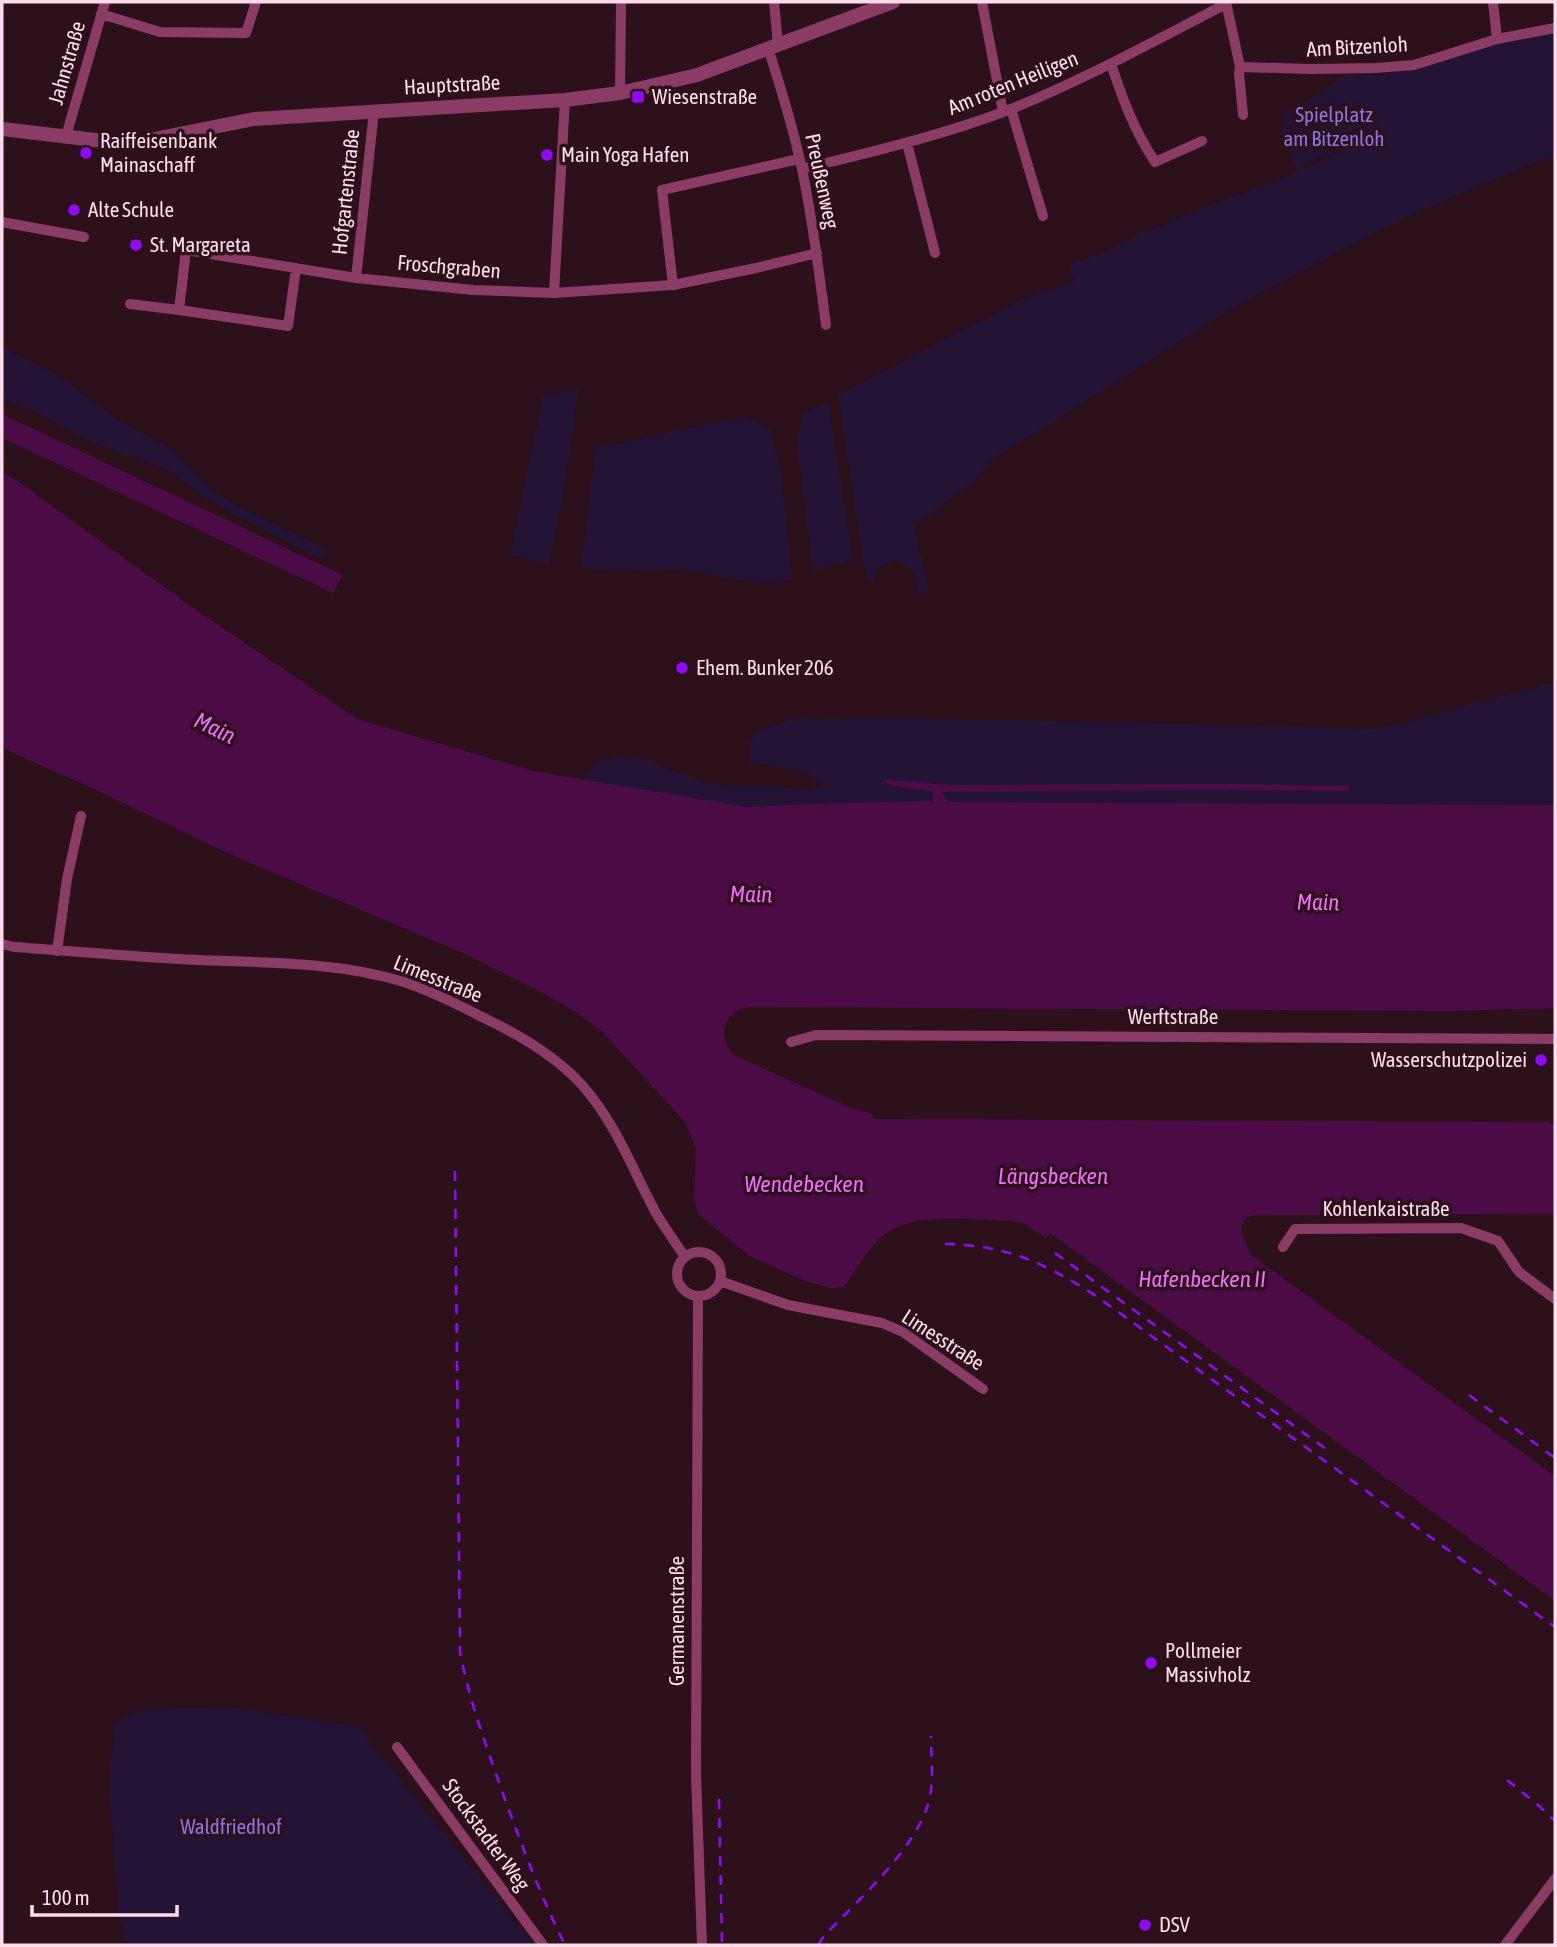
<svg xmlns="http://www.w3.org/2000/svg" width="1557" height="1947" font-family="'Asap Condensed',sans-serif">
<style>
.green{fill:#231436}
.water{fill:#4b0b45}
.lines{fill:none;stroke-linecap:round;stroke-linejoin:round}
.minor{stroke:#8b3c64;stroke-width:10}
.tertiary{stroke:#8b3c64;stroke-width:14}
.rail{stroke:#9208ff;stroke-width:2.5;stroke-dasharray:10 9;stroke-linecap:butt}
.poi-dot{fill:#9208ff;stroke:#2c111b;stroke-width:2.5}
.labels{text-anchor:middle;stroke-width:7;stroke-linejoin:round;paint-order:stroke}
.street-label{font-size:21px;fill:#ffdceb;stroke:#2c111b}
.poi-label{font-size:21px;fill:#ffdceb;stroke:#2c111b;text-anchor:start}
.park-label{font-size:21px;fill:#8c74e5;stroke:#2c111b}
.water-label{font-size:23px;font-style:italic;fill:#f46aff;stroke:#2c111b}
</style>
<rect width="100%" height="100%" fill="#2c111b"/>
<path class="green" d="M1555,32V157L1541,160L1399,220L1234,307L1067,413L995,457L974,481L914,526L930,595L918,594L913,570L905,566L898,559C884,563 874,568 874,584L869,580L863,563L838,395L1033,294L1074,282L1069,265L1109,250L1141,234L1213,204L1278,180L1369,139L1354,101L1353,103L1367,138L1295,168L1282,126L1286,124L1283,115L1327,89L1337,79L1354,75L1381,74L1422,67L1499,44Z
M2,348L55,373L118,420L170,448L211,489L230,502L326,549L322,559L236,516L199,494L175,473L80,437L35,411L2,398Z
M578,388L571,445L550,564L510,555L543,396Z
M828,402L853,559L813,571L797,443L803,413Z
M743,416L770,429L780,468L793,579L775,583L752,582L676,569L615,571L581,568L595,450L600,448Z
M1555,682V805L948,802L942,792L1197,790L1345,791L1351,786L1238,784L951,785L884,780L889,785L933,792V802L831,803L748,807L583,780L598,762L616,756L643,759L704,783L737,786H779L803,791L823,785L806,772L749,762V744L759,730L795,719L1016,720L1379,729Z
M231,1707L358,1727L534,1945H128L118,1914L109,1776L115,1725L138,1709Z"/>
<path class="water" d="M2,414L343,575L333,593L2,438Z
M2,472L16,480L189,605L357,719L533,771L748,807L831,803L933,801V792L889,785L883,779L951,785L1238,784L1352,786L1346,791L1197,790L943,792L948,802L1555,805V1008L1451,1011L749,1007C745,1008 741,1008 738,1010C718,1021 721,1046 738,1057L851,1108L872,1114L873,1119L1550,1122L1555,1127V1214L1257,1215C1232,1218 1244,1239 1250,1254L1555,1476V1601L1050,1233L1046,1238L1025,1224L1011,1221C975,1220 913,1211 884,1235C868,1248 856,1270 844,1287L831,1288L802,1280L748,1255L699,1215L694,1200L696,1149L685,1122L603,1033L579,1014L534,988L458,951L236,857L94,789L2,748Z"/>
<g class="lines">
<path class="minor" d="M774,2L778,45
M982,2L1003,112
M1226,2L1240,67L1239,73L1243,115
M1493,2L1497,39
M101,14L160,32L246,33L256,2
M768,48C781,88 793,128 802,169C813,221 819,273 826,325
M1111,64C1123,100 1134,130 1155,162L1202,141
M1240,67L1311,69L1376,68L1414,65L1497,39L1555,28
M620,93L621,2
M1011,109L1043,216
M66,136L105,2
M907,143L935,253
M802,169C871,152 940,136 1006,111C1082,81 1154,41 1226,4
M2,222L84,237
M356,278L374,111
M673,285L662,190L799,159
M554,293L565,100
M130,304L179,310L186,250L356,278L473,290L554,293L673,285L756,268L817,253
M179,310L288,326L296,268
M2,944L14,947C69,951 124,956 178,959C253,963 332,960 404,982C431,991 457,1004 482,1017C518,1034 555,1055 582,1085C617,1125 631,1167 656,1213C665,1228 675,1242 685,1257
M57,951L67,879L81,816
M791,1042L816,1035L1555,1039
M1283,1247L1295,1229L1461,1228L1498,1241L1519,1272L1555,1299
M677 1274a22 22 0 1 1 44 0a22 22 0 1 1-44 0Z
M720,1281L788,1305L882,1323L903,1332L983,1389
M698,1296L696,1774L702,1945
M397,1747L543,1945
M1505,1945L1555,1879"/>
<path class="tertiary" d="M2,129L129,144L254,119L565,100L620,93L697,75L893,2"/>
<path class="rail" d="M455,1171L460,1652C469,1700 486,1745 502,1791C521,1843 540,1895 565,1945
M945,1244C1007,1245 1045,1263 1096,1296L1555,1627
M1055,1253L1326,1449
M1469,1395L1555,1458
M1507,1780L1538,1805L1555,1821
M719,1799L722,1945
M818,1945L824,1936C857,1901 917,1848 929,1801C934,1780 931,1758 931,1736"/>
</g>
<g class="poi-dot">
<rect x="631" y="90" width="14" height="14" rx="3.5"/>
<circle cx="86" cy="153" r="7"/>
<circle cx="547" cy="155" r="7"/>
<circle cx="74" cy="210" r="7"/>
<circle cx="136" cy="245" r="7"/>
<circle cx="682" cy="668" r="7"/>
<circle cx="1541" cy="1060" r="7"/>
<circle cx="1151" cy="1663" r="7"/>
<circle cx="1145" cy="1925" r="7"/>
</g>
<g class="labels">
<g class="street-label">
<text transform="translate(1357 47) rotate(-3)" y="7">Am Bitzenloh</text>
<text transform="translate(67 63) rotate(-74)" y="7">Jahnstraße</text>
<text transform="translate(1013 83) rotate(-22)" y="7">Am roten Heiligen</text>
<text transform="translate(452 85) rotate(-3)" y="7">Hauptstraße</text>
<text transform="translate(822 181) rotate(78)" y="7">Preußenweg</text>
<text transform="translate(346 192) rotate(-84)" y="7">Hofgartenstraße</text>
<text transform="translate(449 267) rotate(5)" y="7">Froschgraben</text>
<text transform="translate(438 979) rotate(22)" y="7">Limesstraße</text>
<text x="1173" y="1024">Werftstraße</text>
<text x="1386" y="1216">Kohlenkaistraße</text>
<text transform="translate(943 1340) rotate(33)" y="7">Limesstraße</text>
<text transform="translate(677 1621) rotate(-90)" y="7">Germanenstraße</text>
<text transform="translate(486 1835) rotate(54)" y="7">Stockstadter Weg</text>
</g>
<g class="poi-label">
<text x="652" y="104">Wiesenstraße</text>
<text x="100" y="148">Raiffeisenbank<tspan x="100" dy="24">Mainaschaff</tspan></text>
<text x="561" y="162">Main Yoga Hafen</text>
<text x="88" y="217">Alte Schule</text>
<text x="150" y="252">St. Margareta</text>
<text x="696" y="675">Ehem. Bunker 206</text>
<text x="1527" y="1067" text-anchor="end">Wasserschutzpolizei</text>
<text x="1165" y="1658">Pollmeier<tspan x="1165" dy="24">Massivholz</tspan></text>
<text x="1159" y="1932">DSV</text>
</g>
<g class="park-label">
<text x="1334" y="122">Spielplatz<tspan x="1334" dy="24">am Bitzenloh</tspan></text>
<text x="231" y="1834">Waldfriedhof</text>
</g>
<g class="water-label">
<text transform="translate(215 728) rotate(26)" y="8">Main</text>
<text transform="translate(751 894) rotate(1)" y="8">Main</text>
<text transform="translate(1318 902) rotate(1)" y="8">Main</text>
<text x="1053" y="1184">Längsbecken</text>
<text x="804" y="1192">Wendebecken</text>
<text x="1202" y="1287">Hafenbecken II</text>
</g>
</g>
<rect width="1557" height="1947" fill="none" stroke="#ffdceb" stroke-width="7"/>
<path d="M32 1905v10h145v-10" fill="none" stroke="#ffdceb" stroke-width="3.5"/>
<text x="42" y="1905" font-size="21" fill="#ffdceb" stroke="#2c111b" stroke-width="5" paint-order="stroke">100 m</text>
</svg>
